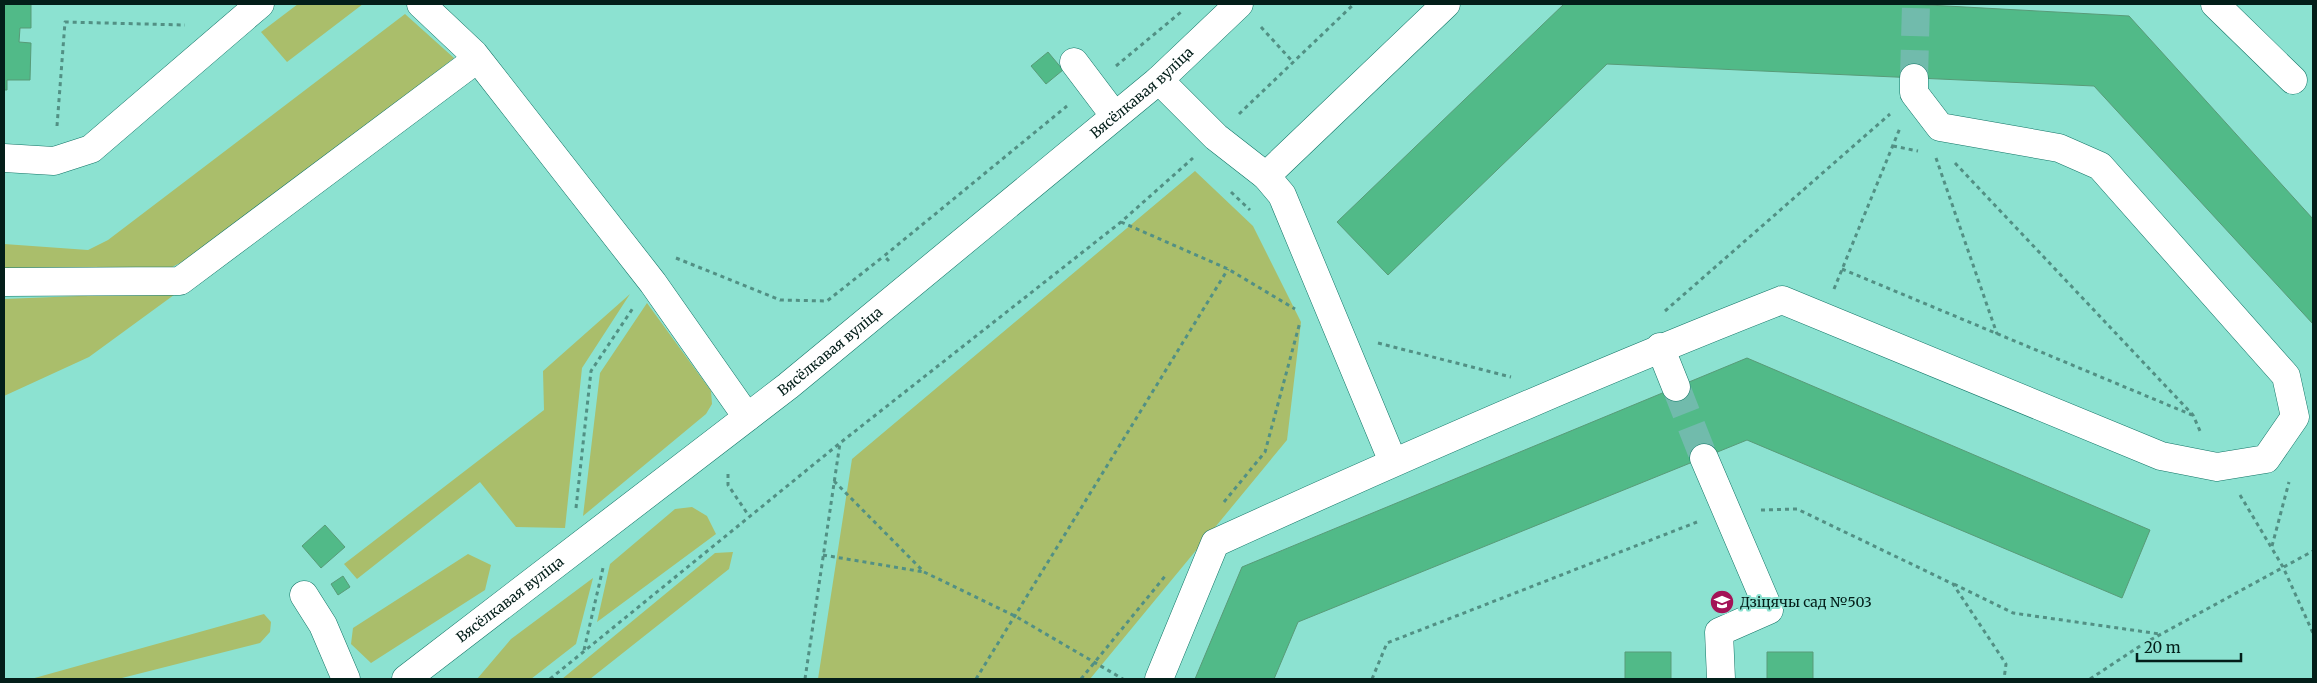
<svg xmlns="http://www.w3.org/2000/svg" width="2317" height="683" font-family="Merriweather,serif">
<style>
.green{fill:#aabe6b}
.building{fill:#51ba88;stroke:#589b78}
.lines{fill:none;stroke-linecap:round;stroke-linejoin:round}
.minor-tunnel{stroke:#71bbac;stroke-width:28;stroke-dasharray:28 14;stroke-linecap:butt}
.minor-casing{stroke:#117466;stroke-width:29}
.path{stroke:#529084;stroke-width:3;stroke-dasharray:4 4;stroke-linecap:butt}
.minor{stroke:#fff;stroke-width:28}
.labels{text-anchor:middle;stroke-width:4;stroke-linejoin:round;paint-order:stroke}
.street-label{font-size:14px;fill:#031e19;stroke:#8ce2d1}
.poi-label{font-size:14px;fill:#031e19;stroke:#8ce2d1;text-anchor:start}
</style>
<rect width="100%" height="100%" fill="#8ce2d1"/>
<path class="green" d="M298,4H363L287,62L261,32Z
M405,14L454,58L218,243L157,275L4,270V244L88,250L108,240Z
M1195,171L1253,226L1301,322L1287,440L1090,679H818L852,459Z
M178,292L89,357L4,396V299Z
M630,294L582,368L565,528L516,527L480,482L357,579L344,564L544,410L543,371Z
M647,303L711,391L712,404L706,414L583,516L600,373Z
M692,507L707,516L716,534L597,622L610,564L675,509Z
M733,552L729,569L590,679H562L715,553Z
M468,554L491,565L485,590L371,663L351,644L353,628Z
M593,578L576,644L531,679H477L511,639Z
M264,614L271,622L270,632L260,643L118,679H31Z"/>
<path class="building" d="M4,4H31V28H20L19,42L31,43L30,80H7V90H4Z
M1564,4H1910L2129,16L2313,219V324L2094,86L1607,64L1388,275L1337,222Z
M1048,52L1063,70L1046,84L1031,66Z
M1747,358L2150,530L2122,598L1747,440L1298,622L1274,679H1195L1242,567Z
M325,525L345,547L321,568L302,546Z
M343,576L350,587L338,595L331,584Z
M1625,652H1671V679H1625Z
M1767,652H1813V679H1767Z"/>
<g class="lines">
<path class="minor-tunnel" d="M1914,78L1916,4
M1676,387L1704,458"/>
<g class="minor-casing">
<g id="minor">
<path d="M421,4L474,54L653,283L747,417"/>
<path d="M2215,4L2293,80"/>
<path d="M1074,62L1114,115"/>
<path d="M1159,80L1216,137L1266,176L1282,195L1393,462"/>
<path d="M4,158L54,161L91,149L260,4"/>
<path d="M1266,176L1446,4"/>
<path d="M4,282L180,281L477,59"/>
<path d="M1660,347L1676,387"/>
<path d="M1704,458L1769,610L1719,632L1721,679"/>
<path d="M304,595L323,625L346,679"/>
<path id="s1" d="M406,679L788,386L1159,80L1239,4"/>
<path d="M1159,679L1215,543C1402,458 1590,375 1782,300L2161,456L2217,467L2266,459L2295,417L2286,376L2100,166L2059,148L1940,127L1914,93V78"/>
</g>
</g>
<path class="path" d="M1261,27L1292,61
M1116,66L1181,12
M1239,114L1354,4
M57,126L65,22L185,25
M1893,146L1918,151
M1936,158L1997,334
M1955,163L2193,415L2200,431
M1231,192L1250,210
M1121,222L1228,269L1295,309
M676,258L780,300L827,301L884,256
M889,261L884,256L1067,106
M1842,269L2192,415
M1834,289L1900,128
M1665,311L1890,114
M1378,343L1511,377
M728,474V485L749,516
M834,481L924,572L1015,616L1123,679
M2240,495L2283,567L2313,633
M1224,502L1265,452L1300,322
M576,508L591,371L633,308
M1761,510L1797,509L1953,584L2006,664L2004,679
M2272,546L2289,482
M823,555L924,572
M1954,584L2013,613L2160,634
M584,650L603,568
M550,679L840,443L1121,222L1193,158
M805,679L840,443
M976,679L1228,269
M1081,679L1166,575
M1372,679L1387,643L1697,522
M2090,679L2143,644L2313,551"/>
<use href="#minor" class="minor"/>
</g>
<defs>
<g id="school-disc" transform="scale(1.25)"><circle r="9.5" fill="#a31357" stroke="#8ce2d1"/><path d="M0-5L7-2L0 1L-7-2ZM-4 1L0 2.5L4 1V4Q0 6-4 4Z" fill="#fff"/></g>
</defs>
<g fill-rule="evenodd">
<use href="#school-disc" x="1722" y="602"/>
</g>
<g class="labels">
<g class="street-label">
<text dy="5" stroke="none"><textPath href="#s1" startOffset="941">Вясёлкавая вуліца</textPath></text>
<text dy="5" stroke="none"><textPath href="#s1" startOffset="536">Вясёлкавая вуліца</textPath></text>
<text dy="5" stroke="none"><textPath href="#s1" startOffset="131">Вясёлкавая вуліца</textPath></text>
</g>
<g class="poi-label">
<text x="1740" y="607">Дзіцячы сад №503</text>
</g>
</g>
<rect width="2317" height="683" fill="none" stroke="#031e19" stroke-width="10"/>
<path d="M2137 653v8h104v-8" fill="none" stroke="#031e19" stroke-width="2.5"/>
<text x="2144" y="653" font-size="15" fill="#031e19" stroke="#8ce2d1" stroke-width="4" paint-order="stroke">20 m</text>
</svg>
